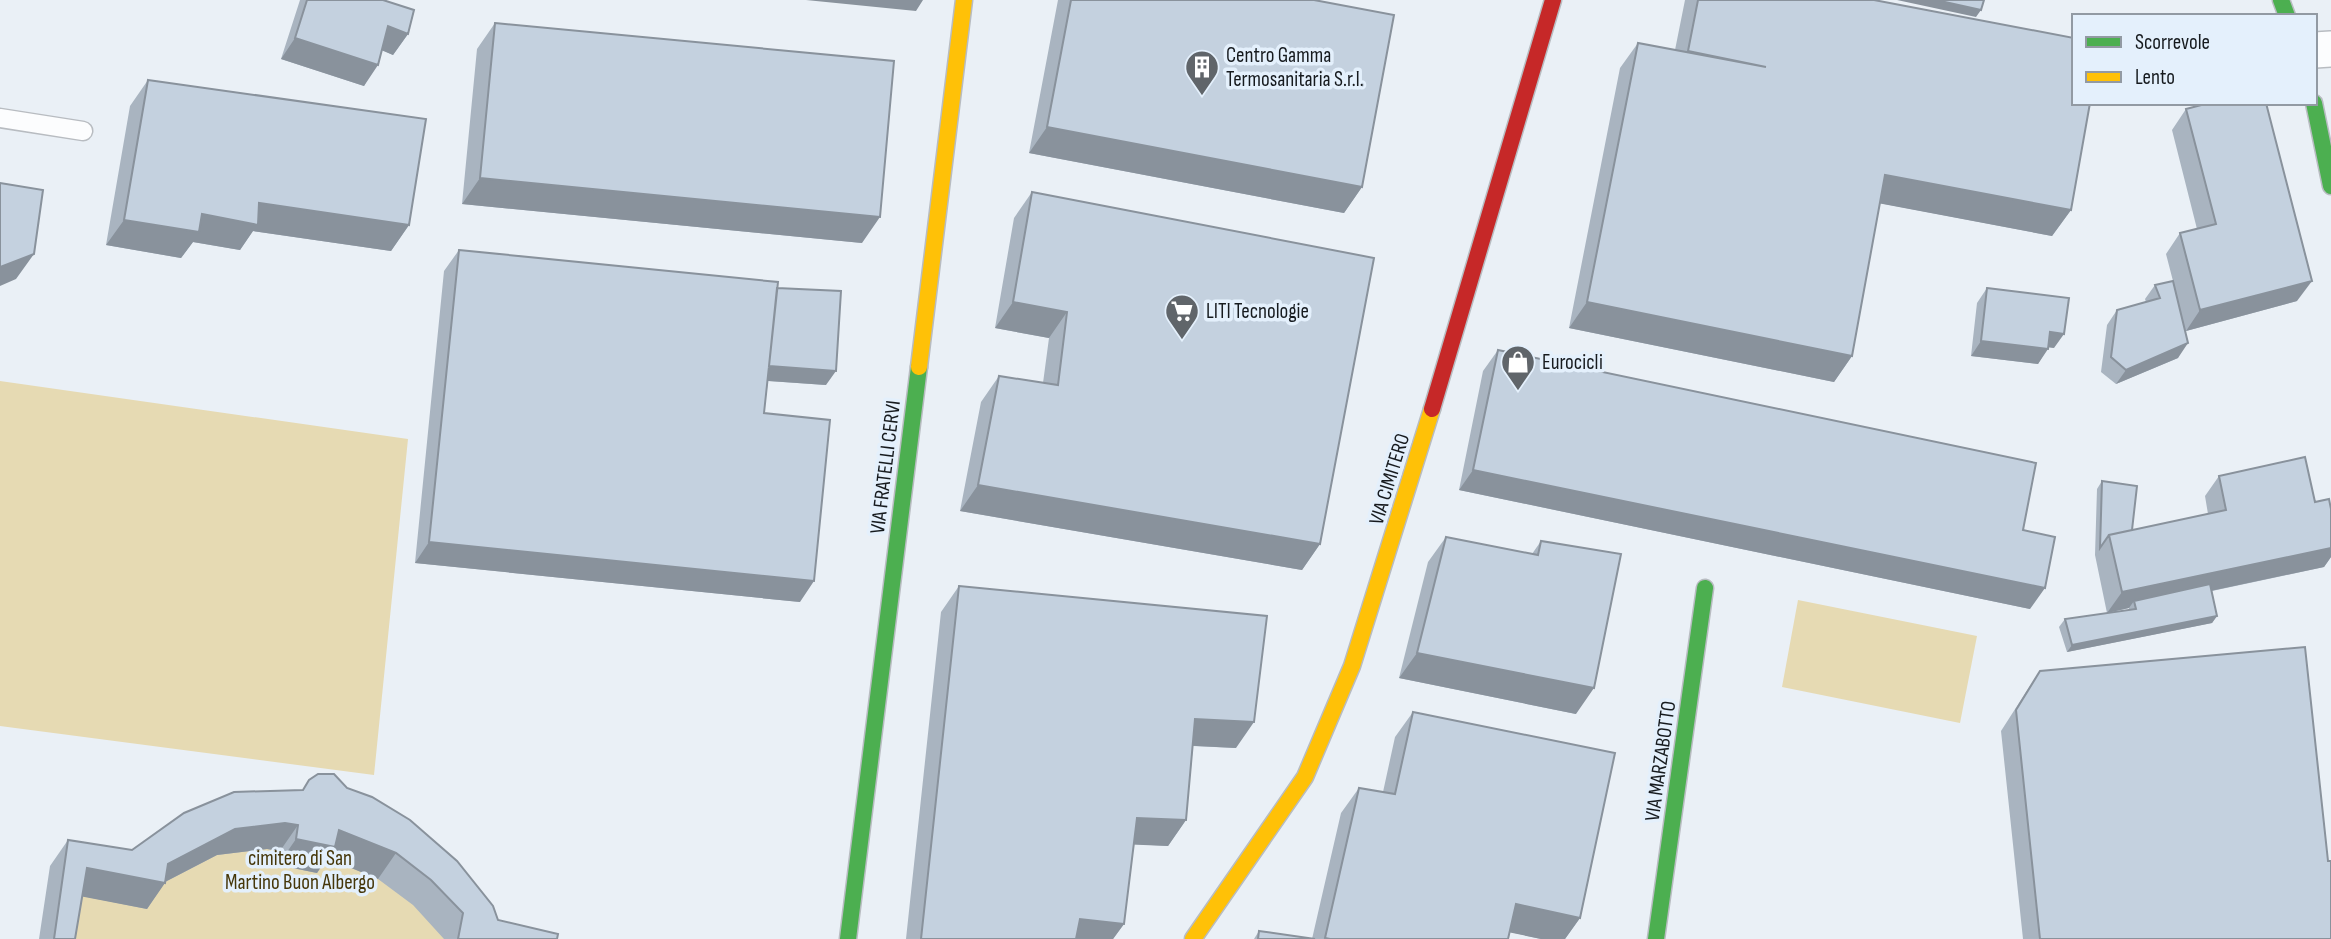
<svg xmlns="http://www.w3.org/2000/svg" width="2331" height="939" font-family="'Sofia Sans Condensed',sans-serif">
<style>
.green{fill:#e6dab3}
.lines{fill:none;stroke-linecap:round;stroke-linejoin:round}
.lane-casing{stroke:#b8bcc1;stroke-width:21}
.street-casing{stroke:#b8bcc1;stroke-width:38}
.fast-casing{stroke:#b8bcc1;stroke-width:19}
.slow-casing{stroke:#b8bcc1;stroke-width:19}
.jam-casing{stroke:#b8bcc1;stroke-width:19}
.lane{stroke:#fcfdfe;stroke-width:18}
.street{stroke:#fcfdfe;stroke-width:35}
.fast{stroke:#4caf50;stroke-width:16}
.slow{stroke:#ffc107;stroke-width:16}
.jam{stroke:#c62828;stroke-width:16}
.wall{fill:#a9b4c0}
.shaded-wall{fill:#89929c}
.building{fill:#c4d1df;stroke:#89929c;stroke-width:2}
.labels{text-anchor:middle;stroke-width:7;stroke-linejoin:round;paint-order:stroke}
.poi-label{font-size:21px;fill:#161a1e;stroke:#e4f0fc;text-anchor:start}
.street-label{font-size:21px;fill:#161a1e;stroke:#e4f0fc}
.park-label{font-size:21px;fill:#453609;stroke:#e4f0fc}
</style>
<rect width="100%" height="100%" fill="#eaf0f6"/>
<path class="green" d="M0,381L408,439L374,775L0,726Z
M1798,600L1977,636L1960,723L1782,687Z
M315,800L483,939H44L60,855L120,870Z"/>
<g class="lines">
<g class="lane-casing">
<path id="lane" d="M0,118L83,131"/>
</g>
<g class="street-casing">
<path id="street" d="M2315,50L2331,49"/>
</g>
<g class="fast-casing">
<path id="fast" d="M2281,0L2287,16
M2314,103L2331,186
M848,939L919,367
M1656,939L1705,588"/>
</g>
<g class="slow-casing">
<path id="slow" d="M919,367L964,0
M1193,939L1305,777L1352,666L1432,409"/>
</g>
<g class="jam-casing">
<path id="jam" d="M1432,409L1553,0"/>
</g>
<use href="#lane" class="lane"/>
<use href="#street" class="street"/>
<use href="#fast" class="fast"/>
<use href="#slow" class="slow"/>
<use href="#jam" class="jam"/>
</g>
<path class="wall" d="M300,0H383L408,34L393,55L382,50L364,86L281,59Z
M1058,0H1314L1362,187L1344,213L1029,153Z
M1685,0H1874L2071,210L2052,236L1879,203L1852,356L1834,382L1569,328L1620,68L1638,43L1675,50Z
M495,23L862,243L462,204L477,49Z
M148,80L409,225L391,251L253,231L240,250L193,242L181,258L106,245L130,106Z
M2186,109L2297,301L2186,331L2178,358L2116,384L2101,372L2107,325L2117,310L2146,302L2145,299L2155,285L2173,281L2166,254L2180,233L2197,229L2172,130Z
M1032,192L1320,544L1302,570L960,511L981,402L999,376L1043,383L1049,338L995,328L1014,218Z
M459,250L826,385L768,381L764,413L800,602L415,563L444,271Z
M1987,288L2054,348L2048,347L2038,364L1971,356L1977,303Z
M1498,350L2023,530L2030,609L1459,490L1483,371Z
M2219,476L2315,502L2331,509V557L2324,567L2212,591L2217,616L2212,623L2067,652L2059,627L2065,619L2129,610V608L2107,613L2095,555L2097,489L2102,481L2132,530L2208,514L2205,496Z
M1446,537L1532,554L1541,541L1576,714L1399,678L1428,562Z
M959,586L1236,748L1193,746L1186,820L1168,846L1134,844L1124,924L1113,939H906L941,612Z
M2040,671L2328,861L2331,939H2023L2001,731L2026,692Z
M1413,712L1580,918L1565,939H1541L1510,932L1508,939H1254L1259,931L1312,939L1341,813L1359,788L1383,792L1395,737Z
M347,788L498,920L557,939H444L413,905L378,879L327,858L317,873L278,865L280,851L267,849L217,855L165,882L147,909L82,896L75,939H39L50,866L68,840L132,850Z"/>
<path class="shaded-wall" d="M806,0H923L916,11Z
M1897,0H1936L1981,10L1976,17Z
M388,26L408,34L393,55L374,47Z
M295,38L378,65L364,86L281,59Z
M1047,127L1362,187L1344,213L1029,153Z
M1885,175L2071,210L2052,236L1867,201Z
M480,178L880,217L862,243L462,204Z
M259,203L409,225L391,251L253,231L240,250L193,242L181,258L106,245L124,220L202,214Z
M34,254L16,279L0,286V267Z
M2312,281L2297,301L2186,331L2200,310Z
M1013,302L1067,312L1049,338L995,328Z
M1587,302L1852,356L1834,382L1569,328Z
M2050,332L2064,334L2054,348L2040,346Z
M1981,341L2048,349L2038,364L1971,356Z
M2188,343L2178,358L2116,384L2126,370Z
M766,366L836,371L826,385L756,380Z
M1473,470L2045,588L2030,609L1459,490Z
M978,485L1320,544L1302,570L960,511Z
M429,542L814,581L800,602L415,563Z
M2331,548V557L2324,567L2135,607L2134,601L2129,608L2107,613L2122,592Z
M2217,616L2212,623L2067,652L2072,645Z
M1417,653L1594,688L1576,714L1399,678Z
M1195,719L1254,722L1236,748L1177,745Z
M1137,818L1186,820L1168,846L1119,844Z
M285,823L298,825L280,851L267,849L217,855L163,883H165L147,909L69,894L87,868L235,829Z
M339,830L396,853L378,879L327,858L317,873L278,865L296,839Z
M1516,904L1580,918L1565,939H1541L1498,930Z
M1080,919L1124,924L1113,939H1066Z"/>
<path class="building" d="M307,0H383L414,10L408,34L388,26L378,65L295,38Z
M1071,0H1314L1394,15L1362,187L1047,127Z
M1698,0H1874L2074,38V103H2090L2071,210L1885,175L1852,356L1587,302L1638,43L1766,67L1688,51Z
M1936,0H1984L1981,10Z
M495,23L894,61L880,217L480,178Z
M148,80L426,119L409,225L259,203L258,225L202,214L199,232L124,220Z
M2209,103H2266L2312,281L2200,310L2180,233L2216,224L2186,109Z
M0,183L43,190L34,254L0,267Z
M1032,192L1374,258L1320,544L978,485L999,376L1058,385L1067,312L1013,302Z
M459,250L778,282L764,413L830,420L814,581L429,542Z
M2173,281L2188,343L2126,370L2111,357L2117,310L2160,298L2155,285Z
M777,288L841,291L836,371L769,366Z
M1987,288L2069,298L2064,334L2050,332L2048,349L1981,341Z
M1498,350L2036,463L2023,530L2055,537L2045,588L1473,470Z
M2305,457L2315,502L2329,499L2331,509V548L2122,592L2109,535L2226,510L2219,476Z
M2102,481L2137,486L2132,530L2109,535L2100,548Z
M1446,537L1538,555L1541,541L1621,554L1594,688L1417,653Z
M2210,584L2217,616L2072,645L2065,619L2136,609L2134,601Z
M959,586L1267,616L1254,722L1195,719L1186,820L1137,818L1124,924L1080,919L1076,939H921Z
M2305,647L2328,861H2331V939H2040L2016,710L2040,671Z
M1413,712L1615,753L1580,918L1516,904L1508,939H1330L1325,938L1359,788L1395,794Z
M318,774H334L347,788L372,797L410,820L457,861L493,906L498,920L558,934L557,939H458L463,913L431,880L396,853L339,830L335,847L296,839L298,825L285,823L235,829L168,864L165,883L87,868L75,939H54L68,840L132,850L184,813L234,792L303,790L309,780Z
M1259,931L1315,939H1258Z"/>
<defs>
<g id="building-pin" transform="scale(1.75)"><path d="M0 17L-7.5 6A9.5 9.5 0 1 1 7.5 6Z" fill="#60656a" stroke="#e4f0fc"/><path d="M-4-6H4V6H1V3H-1V6H-4ZM-2.5-4.3h1.7v1.8h-1.7ZM.8-4.3h1.7v1.8H.8ZM-2.5-1h1.7V.8h-1.7ZM.8-1h1.7V.8H.8Z" fill="#fff"/></g>
<g id="supermarket-pin" transform="scale(1.75)"><path d="M0 17L-7.5 6A9.5 9.5 0 1 1 7.5 6Z" fill="#60656a" stroke="#e4f0fc"/><path d="M-6-5.5h2.5l.6 2H6L4.5 2H-2.5L-4.4-4H-6ZM-1.5 3.2a1.3 1.3 0 1 0 .1 0ZM3 3.2a1.3 1.3 0 1 0 .1 0Z" fill="#fff"/></g>
<g id="shop-pin" transform="scale(1.75)"><path d="M0 17L-7.5 6A9.5 9.5 0 1 1 7.5 6Z" fill="#60656a" stroke="#e4f0fc"/><path d="M-5-2.5h2.3a2.7 3.5 0 0 1 5.4 0H5L5.5 6h-11ZM-1.5-2.5h3a1.5 2.3 0 0 0-3 0Z" fill="#fff"/></g>
</defs>
<g fill-rule="evenodd">
<use href="#building-pin" x="1202" y="67"/>
<use href="#supermarket-pin" x="1182" y="311"/>
<use href="#shop-pin" x="1518" y="362"/>
</g>
<g class="labels">
<g class="poi-label">
<text x="1226" y="62">Centro Gamma<tspan x="1226" dy="24">Termosanitaria S.r.l.</tspan></text>
<text x="1206" y="318">LITI Tecnologie</text>
<text x="1542" y="369">Eurocicli</text>
</g>
<g class="street-label">
<text transform="translate(885 467) rotate(-83)" y="7">VIA FRATELLI CERVI</text>
<text transform="translate(1389 479) rotate(-73)" y="7">VIA CIMITERO</text>
<text transform="translate(1660 761) rotate(-82)" y="7">VIA MARZABOTTO</text>
</g>
<g class="park-label">
<text x="300" y="865">cimitero di San<tspan x="300" dy="24">Martino Buon Albergo</tspan></text>
</g>
</g>
<rect x="2072" y="14" width="245" height="91" fill="#e4f0fc" stroke="#929aa3" stroke-width="2"/>
<rect x="2086" y="37" width="35" height="10" fill="#4caf50" stroke="#929aa3" stroke-width="2"/>
<text x="2135" y="49" font-size="21" fill="#161a1e">Scorrevole</text>
<rect x="2086" y="72" width="35" height="10" fill="#ffc107" stroke="#929aa3" stroke-width="2"/>
<text x="2135" y="84" font-size="21" fill="#161a1e">Lento</text>
</svg>
